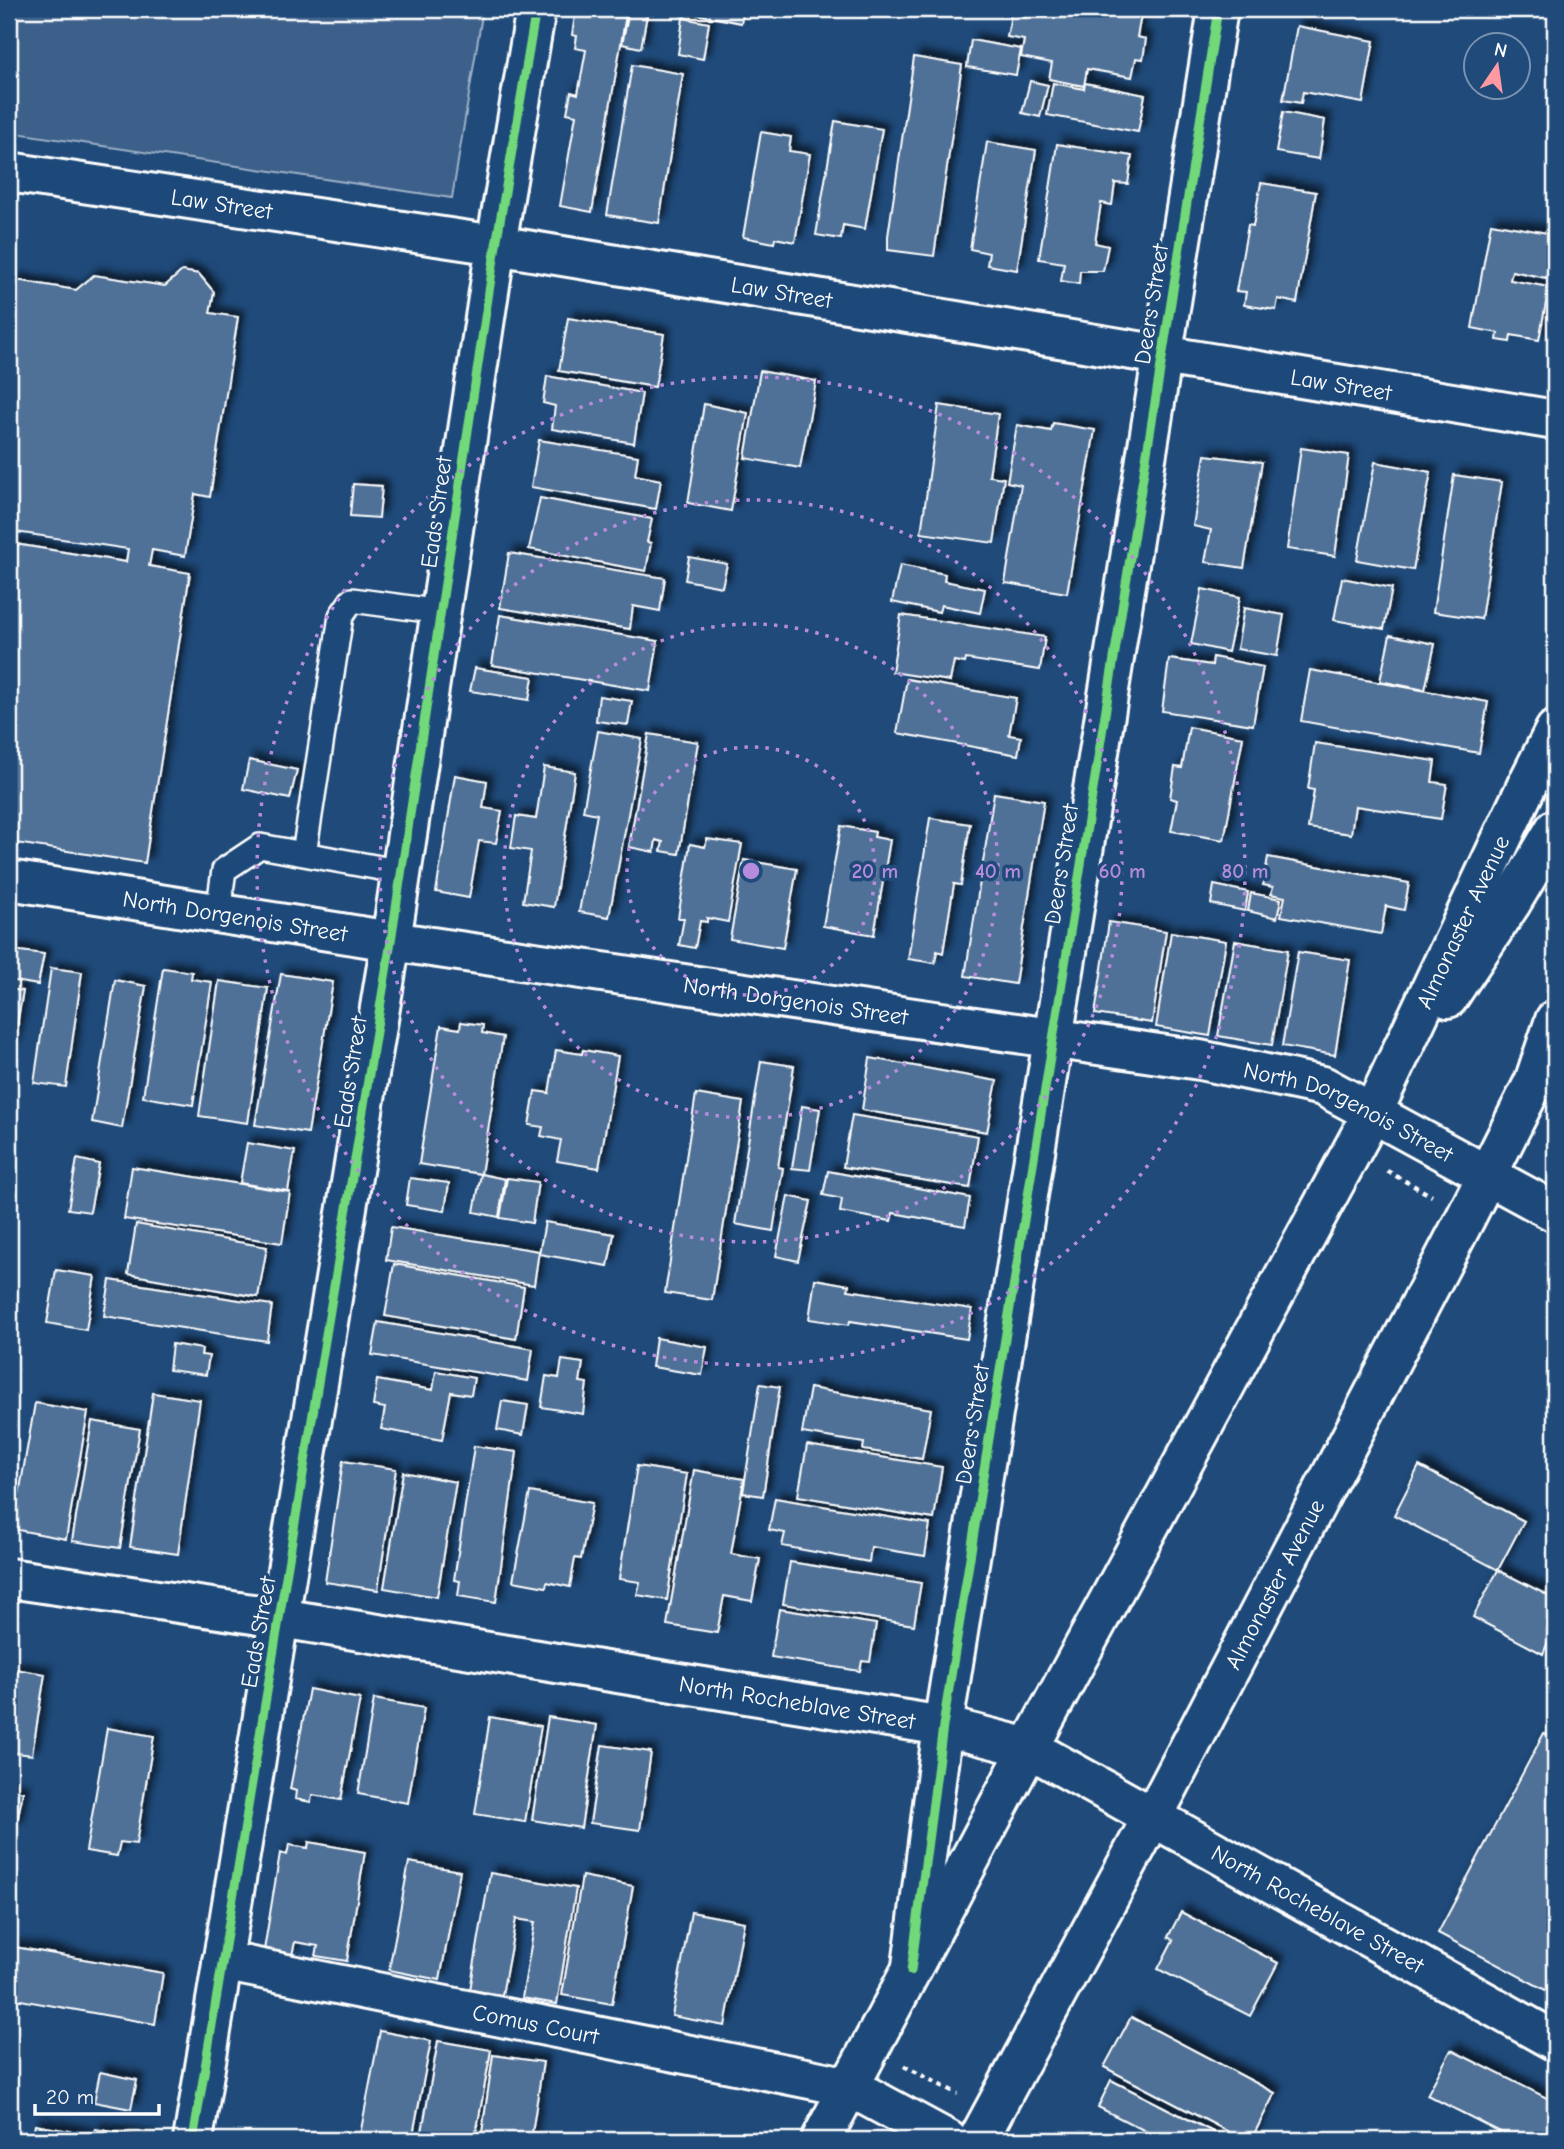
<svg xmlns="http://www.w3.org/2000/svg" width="1564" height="2149" font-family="'Comic Neue',sans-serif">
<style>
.green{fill:#3c618b;stroke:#9eb0c5;stroke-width:2}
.building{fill:#507197;stroke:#fff;stroke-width:2;filter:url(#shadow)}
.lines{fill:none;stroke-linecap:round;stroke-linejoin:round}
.service-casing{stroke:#fff;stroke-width:28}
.minor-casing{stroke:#fff;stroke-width:44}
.tertiary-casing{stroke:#fff;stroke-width:44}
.path{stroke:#fff;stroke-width:4.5;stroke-dasharray:5 5;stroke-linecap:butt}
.service{stroke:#1f4a7a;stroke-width:23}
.minor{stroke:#1f4a7a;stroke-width:38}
.tertiary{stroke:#1f4a7a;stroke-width:38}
.cycleway-casing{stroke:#1f4a7a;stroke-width:13}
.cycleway{stroke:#71d979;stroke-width:9}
.ring{fill:none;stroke:#b68bdc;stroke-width:3.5;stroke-dasharray:3.5 7}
.labels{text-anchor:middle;stroke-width:7;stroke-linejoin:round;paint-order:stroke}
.street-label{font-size:23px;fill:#fff;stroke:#1f4a7a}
.centre{fill:#b68bdc;stroke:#1f4a7a;stroke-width:3.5}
.ring-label{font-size:21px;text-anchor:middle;font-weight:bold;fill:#b68bdc;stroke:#1f4a7a;stroke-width:7;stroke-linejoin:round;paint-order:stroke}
</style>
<defs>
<filter id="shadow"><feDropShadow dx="6" dy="-6" stdDeviation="3.5" flood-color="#0009"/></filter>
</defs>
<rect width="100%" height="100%" fill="#1f4a7a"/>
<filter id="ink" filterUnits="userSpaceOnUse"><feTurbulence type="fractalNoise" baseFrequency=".0143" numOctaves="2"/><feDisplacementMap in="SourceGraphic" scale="14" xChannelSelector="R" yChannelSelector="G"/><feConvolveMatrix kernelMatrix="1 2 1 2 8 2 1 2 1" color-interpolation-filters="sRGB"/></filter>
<g filter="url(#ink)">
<path class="green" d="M9,9H483L452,198L9,132Z"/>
<path class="building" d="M576,9H627L592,212L560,206L576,115L567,113L571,92L578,94L586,50L575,48L577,36L572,35Z
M646,9H744L741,23L686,12L685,16Z
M843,9H867L866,17L842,13Z
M1027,9L1142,10L1137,37L1146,39L1143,59L1136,58L1132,77L1087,69L1084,86L1049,79L1052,63L1021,57L1024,40L1007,37L1011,14L1026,17Z
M629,11L647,15L641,48L622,44Z
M683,18L709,23L703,59L678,54Z
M1297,26L1374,41L1363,103L1303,92L1301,103L1283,100Z
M971,40L1021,49L1016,75L967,67Z
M914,57L962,65L934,256L888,250V236Z
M632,65L683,74L659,223L607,215Z
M1030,81L1048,85L1040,117L1022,113Z
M1053,83L1084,89L1085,83L1145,95L1138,132L1047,115Z
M1283,112L1325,120L1319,159L1276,152Z
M835,121L882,129L865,229L843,225L841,239L816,235Z
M761,132L791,137L789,151L810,154L795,242L775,238L774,243L743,237Z
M987,142L1036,150L1017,270L987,265L989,253L970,249Z
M1057,144L1132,156L1128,184L1115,183L1112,205L1101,203L1095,243L1108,246L1103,271H1080L1079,284L1061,281L1064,263L1039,259Z
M1261,183L1316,192L1297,303L1278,299L1276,310L1244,305L1246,292L1236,291L1248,225L1253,226Z
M1491,223L1553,234L1546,278L1512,271L1510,280L1549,287L1539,340L1511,335L1510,342L1497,340L1498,333L1472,328Z
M182,271L199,274L214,292L210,313L238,317L210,497L195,494L185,556L152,550L149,566L190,573L145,863L9,842V543L126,562L128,549L9,531V285L16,280L76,290L94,275L165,286Z
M568,318L664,334L655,387L559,371Z
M760,371L816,381L800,468L745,458Z
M547,376L642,393L634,443L552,429L555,406L543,403Z
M704,404L748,413L731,511L688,503Z
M939,405L998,414L989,476L1004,478L994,543L921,533Z
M1053,423L1095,430L1067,593L1005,583L1021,485L1007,482L1017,425L1051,431Z
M539,440L638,456L635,475L661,480L656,509L531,487Z
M1301,448L1349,455L1335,556L1287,549Z
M1205,455L1262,462L1244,568L1205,562L1211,530L1193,526Z
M1375,462L1431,472L1413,570L1357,560Z
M1454,475L1502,482L1481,619L1433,612Z
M353,484L382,486L379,518L350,516Z
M540,498L652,519L647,542L651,543L646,571L529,549Z
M509,553L665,578L660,611L633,606L630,629L500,608Z
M689,557L727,564L722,587L685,580Z
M900,565L945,574L944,581L985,589L980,613L941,605L939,612L892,602Z
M1342,578L1392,588L1384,629L1334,620Z
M1202,589L1240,597L1228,652L1191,644Z
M1244,608L1284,615L1277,656L1237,649Z
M500,615L658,641L650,691L492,665Z
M901,615L1045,637L1040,670L966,659L965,663L954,661L950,681L892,672Z
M1390,635L1435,644L1425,690L1380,681Z
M1213,657L1263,667L1253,725L1162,711L1169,659L1212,665Z
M475,668L533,677L529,700L470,691Z
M1310,670L1488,702L1479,753L1301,721Z
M907,679L1016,698L1009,735L1021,737L1018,755L897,733Z
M599,696L632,701L628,725L596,721Z
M1189,727L1243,737L1224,840L1171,831L1177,800L1170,798L1175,767L1182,768Z
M598,731L642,739L609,917L579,912L597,814L583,811Z
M649,734L698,742L679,854L661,851L663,842L656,840L654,852L629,847Z
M1315,743L1435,761L1432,782L1447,784L1441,819L1355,806L1351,834L1308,828L1314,790L1308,789Z
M249,760L297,770L290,799L243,789Z
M544,767L575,772L554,907L523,902L531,851L511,848L516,816L536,819Z
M455,775L487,781L483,808L502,811L496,843L479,841L469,898L436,892Z
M994,793L1044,801L1015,984L965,976Z
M930,818L970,824L961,885L954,884L943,953L937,951L935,963L908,959Z
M841,826L875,832L874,837L890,840L874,935L823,926Z
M707,839L742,844L728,922L707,918V922L700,921L695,948L679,945L684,918H678L690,844L705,847Z
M1268,857L1409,883L1404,910L1386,906L1381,934L1281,916L1285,897L1271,894L1273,887L1263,885Z
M744,860L797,869L783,948L730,939Z
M1214,885L1248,892L1245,911L1211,904Z
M1251,893L1281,899L1277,918L1248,911Z
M1109,922L1166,931L1152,1023L1095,1014Z
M1171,932L1226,941L1210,1036L1156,1027Z
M1235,941L1288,950L1272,1045L1218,1036Z
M12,950L44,954L38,985L9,980Z
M1298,952L1350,960L1335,1055L1282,1046Z
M51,968L82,972L66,1087L34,1083Z
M163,968L192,972L191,979L212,982L193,1105L143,1097Z
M281,974L333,982L308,1133L255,1125Z
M115,980L146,986L122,1128L92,1122Z
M219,981L268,988L248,1123L199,1116Z
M9,989L23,991L13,1047H9Z
M461,1022L483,1025L482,1033L503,1037L481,1174L419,1164L441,1026L460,1029Z
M556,1050L582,1054L583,1050L618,1056L599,1168L557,1161L561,1140L541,1136L543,1127L529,1125L535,1091L549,1093Z
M870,1058L997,1081L987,1132L862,1110Z
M761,1061L794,1066L778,1167L783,1168L773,1231L735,1224Z
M696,1094L743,1102L712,1300L665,1293Z
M802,1106L820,1109L810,1170L792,1168Z
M852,1115L978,1136L970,1188L843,1167Z
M247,1143L295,1151L288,1191L240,1183Z
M77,1159L99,1164L90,1212L68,1209Z
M132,1167L290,1192L282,1243L124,1219Z
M828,1171L970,1198L965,1226L893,1213L891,1221L840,1212L842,1199L823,1195Z
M481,1174L505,1179L499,1217L474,1212Z
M410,1178L449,1183L445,1211L406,1205Z
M507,1178L538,1182L532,1223L500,1218Z
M788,1196L811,1201L798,1261L776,1256Z
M545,1222L614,1234L608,1266L539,1254Z
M136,1224L267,1247L258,1297L128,1274Z
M391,1227L539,1251L534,1285L386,1260Z
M394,1264L524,1287L516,1339L385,1316Z
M56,1270L95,1276L86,1330L47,1323Z
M815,1279L849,1285L848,1290L972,1309L967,1339L850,1321L849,1325L809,1319Z
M110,1280L272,1305L267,1341L104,1316Z
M378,1322L533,1349L528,1381L372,1355Z
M656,1338L707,1347L702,1375L652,1367Z
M172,1344L202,1349L201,1355L209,1356L206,1375L169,1370Z
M562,1360L583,1363L580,1382L587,1383L583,1414L541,1407L546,1376L559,1378Z
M436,1371L474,1378L471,1395L451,1392L442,1440L381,1429L385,1408L373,1406L377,1380L433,1390Z
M760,1384L780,1387L763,1496L743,1493Z
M810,1388L931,1409L922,1459L863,1450L864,1443L802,1433Z
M153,1393L200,1400L178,1554L130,1547Z
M502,1401L528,1405L523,1435L497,1430Z
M35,1403L88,1412L66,1539L13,1529Z
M92,1421L140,1429L120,1548L72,1541Z
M807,1445L942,1467L934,1519L798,1496Z
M474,1446L517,1452L496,1602L458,1596L460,1581L454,1580Z
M343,1461L396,1469L378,1590L325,1582Z
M637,1466L687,1474L667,1600L637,1595L640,1582L619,1579Z
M1419,1466L1524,1521L1498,1570L1394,1515Z
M694,1470L744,1479L731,1554L760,1559L752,1601L724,1596L717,1633L667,1625Z
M403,1472L456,1482L437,1597L384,1588Z
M530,1492L592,1503L581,1559L575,1558L570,1587L547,1582L546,1587L513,1581Z
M775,1498L930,1524L925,1556L871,1547L869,1562L782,1546L785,1533L769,1530Z
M790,1562L921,1583L914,1625L783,1604Z
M1498,1570L1555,1599V1646L1548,1642L1543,1654L1473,1617Z
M779,1609L876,1624L870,1662L862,1661L860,1671L771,1657Z
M9,1668L45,1674L32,1755L9,1752Z
M309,1689L360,1699L341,1800L312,1795L311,1802L295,1799L296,1791L290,1789Z
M374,1699L424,1708L408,1803L358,1794Z
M490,1717L541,1726L525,1822L475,1814Z
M548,1717L597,1725L581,1828L532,1820Z
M107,1728L154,1736L136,1844L120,1842L117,1856L86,1851Z
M1544,1733L1555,1739V1995L1438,1933Z
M602,1745L651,1752L640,1830L590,1823Z
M9,1788L23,1792L16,1827L9,1826Z
M309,1842L365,1852L347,1961L316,1956L318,1946L295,1942L292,1955L264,1950L280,1853L287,1855L289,1845L308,1848Z
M409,1862L460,1871L440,1980L389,1970Z
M490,1873L576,1888L557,2004L522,1998L535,1922L516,1919L502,1995L470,1990Z
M582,1876L633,1886L612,2004L562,1995Z
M691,1912L744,1922L725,2026L672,2016Z
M1181,1912L1278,1963L1250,2016L1158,1969L1173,1940L1168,1937Z
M9,1946L163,1973L155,2024L9,1998Z
M1131,2017L1275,2093L1251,2140H1244L1104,2067Z
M380,2031L431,2041L412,2140H359Z
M438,2041L491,2050L475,2140L422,2132Z
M1451,2050L1555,2102V2140H1516L1427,2095Z
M493,2055L543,2062L531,2140H481Z
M100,2072L137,2080L131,2109L94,2102Z
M1111,2080L1229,2140H1163L1098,2107Z
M35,2125L87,2134L86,2140H32Z
M95,2129L150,2138V2140H93Z"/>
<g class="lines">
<g class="service-casing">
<path id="service" d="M304,854L341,616L352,600L441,612
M218,913L224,870L260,846L402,872"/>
</g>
<g class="minor-casing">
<g id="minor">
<path id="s1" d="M9,172L496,245L1555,420"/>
<path id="s2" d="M9,880L391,941L1200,1060L1323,1086L1555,1212"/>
<path id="s3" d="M9,1578L280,1618L943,1726L1029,1748L1555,2041"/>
<path id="s4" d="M222,1961L850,2087L948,2140"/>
<path d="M912,1966L943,1726L1218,9"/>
<path d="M193,2140L391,941L496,245L536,9"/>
</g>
</g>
<g class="tertiary-casing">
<g id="tertiary">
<path d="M1448,998L1511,903L1555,829"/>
<path id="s5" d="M821,2140L1029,1748L1372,1114L1528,783L1555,730"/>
<path id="s6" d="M978,2140L1166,1792L1467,1215L1534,1082L1555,1020"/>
</g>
</g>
<path class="path" d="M1387,1171L1432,1196
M904,2066L958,2094"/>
<use href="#service" class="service"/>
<use href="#minor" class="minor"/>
<use href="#tertiary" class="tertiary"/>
<g class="cycleway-casing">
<path id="cycleway" d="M911,1971L943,1726L1218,9
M193,2140L391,941L496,245L536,9"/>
</g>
<use href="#cycleway" class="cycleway"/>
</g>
</g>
<g class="ring">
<circle cx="751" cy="871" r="124"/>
<circle cx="751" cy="871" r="247"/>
<circle cx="751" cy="871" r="371"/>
<circle cx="751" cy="871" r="494"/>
</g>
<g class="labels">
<g class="street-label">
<text dy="8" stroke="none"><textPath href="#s1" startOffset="215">Law Street</textPath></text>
<text dy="8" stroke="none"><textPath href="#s1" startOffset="782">Law Street</textPath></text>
<text transform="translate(1151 304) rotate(-81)" y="8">Deers Street</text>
<text dy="8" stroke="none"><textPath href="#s1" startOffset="1349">Law Street</textPath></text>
<text transform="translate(436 512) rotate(-82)" y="8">Eads Street</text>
<text transform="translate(1061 864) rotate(-81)" y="8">Deers Street</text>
<text dy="8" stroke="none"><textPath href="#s2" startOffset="229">North Dorgenois Street</textPath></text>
<text dy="8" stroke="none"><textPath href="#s5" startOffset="1377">Almonaster Avenue</textPath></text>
<text dy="8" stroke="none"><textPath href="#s2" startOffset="796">North Dorgenois Street</textPath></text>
<text transform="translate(350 1072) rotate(-81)" y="8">Eads Street</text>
<text dy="8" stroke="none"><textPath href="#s2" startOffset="1363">North Dorgenois Street</textPath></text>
<text transform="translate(972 1424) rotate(-81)" y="8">Deers Street</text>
<text dy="8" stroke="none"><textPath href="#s6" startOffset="630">Almonaster Avenue</textPath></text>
<text transform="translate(258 1632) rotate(-80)" y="8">Eads Street</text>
<text dy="8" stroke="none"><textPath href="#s3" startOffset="798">North Rocheblave Street</textPath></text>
<text dy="8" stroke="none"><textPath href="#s3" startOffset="1365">North Rocheblave Street</textPath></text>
<text dy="8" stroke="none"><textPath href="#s4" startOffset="320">Comus Court</textPath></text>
</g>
</g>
<circle cx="751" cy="871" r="10" class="centre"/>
<g class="ring-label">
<text x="875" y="878">20 m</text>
<text x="998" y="878">40 m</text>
<text x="1122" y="878">60 m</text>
<text x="1245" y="878">80 m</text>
</g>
<rect width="1564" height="2149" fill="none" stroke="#1f4a7a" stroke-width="35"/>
<rect x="18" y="18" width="1529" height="2114" fill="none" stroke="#fff" stroke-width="2.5" filter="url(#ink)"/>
<g transform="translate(1497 66) rotate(13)"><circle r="33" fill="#1f4a7a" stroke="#7992af" stroke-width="2"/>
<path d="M0-5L12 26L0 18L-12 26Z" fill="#ff9aa2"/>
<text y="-10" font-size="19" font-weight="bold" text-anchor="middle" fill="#ffffff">N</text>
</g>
<path d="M35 2104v10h124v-10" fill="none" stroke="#ffffff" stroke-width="3.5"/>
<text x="46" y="2104" font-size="21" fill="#ffffff" stroke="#1f4a7a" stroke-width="5" paint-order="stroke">20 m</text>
</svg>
